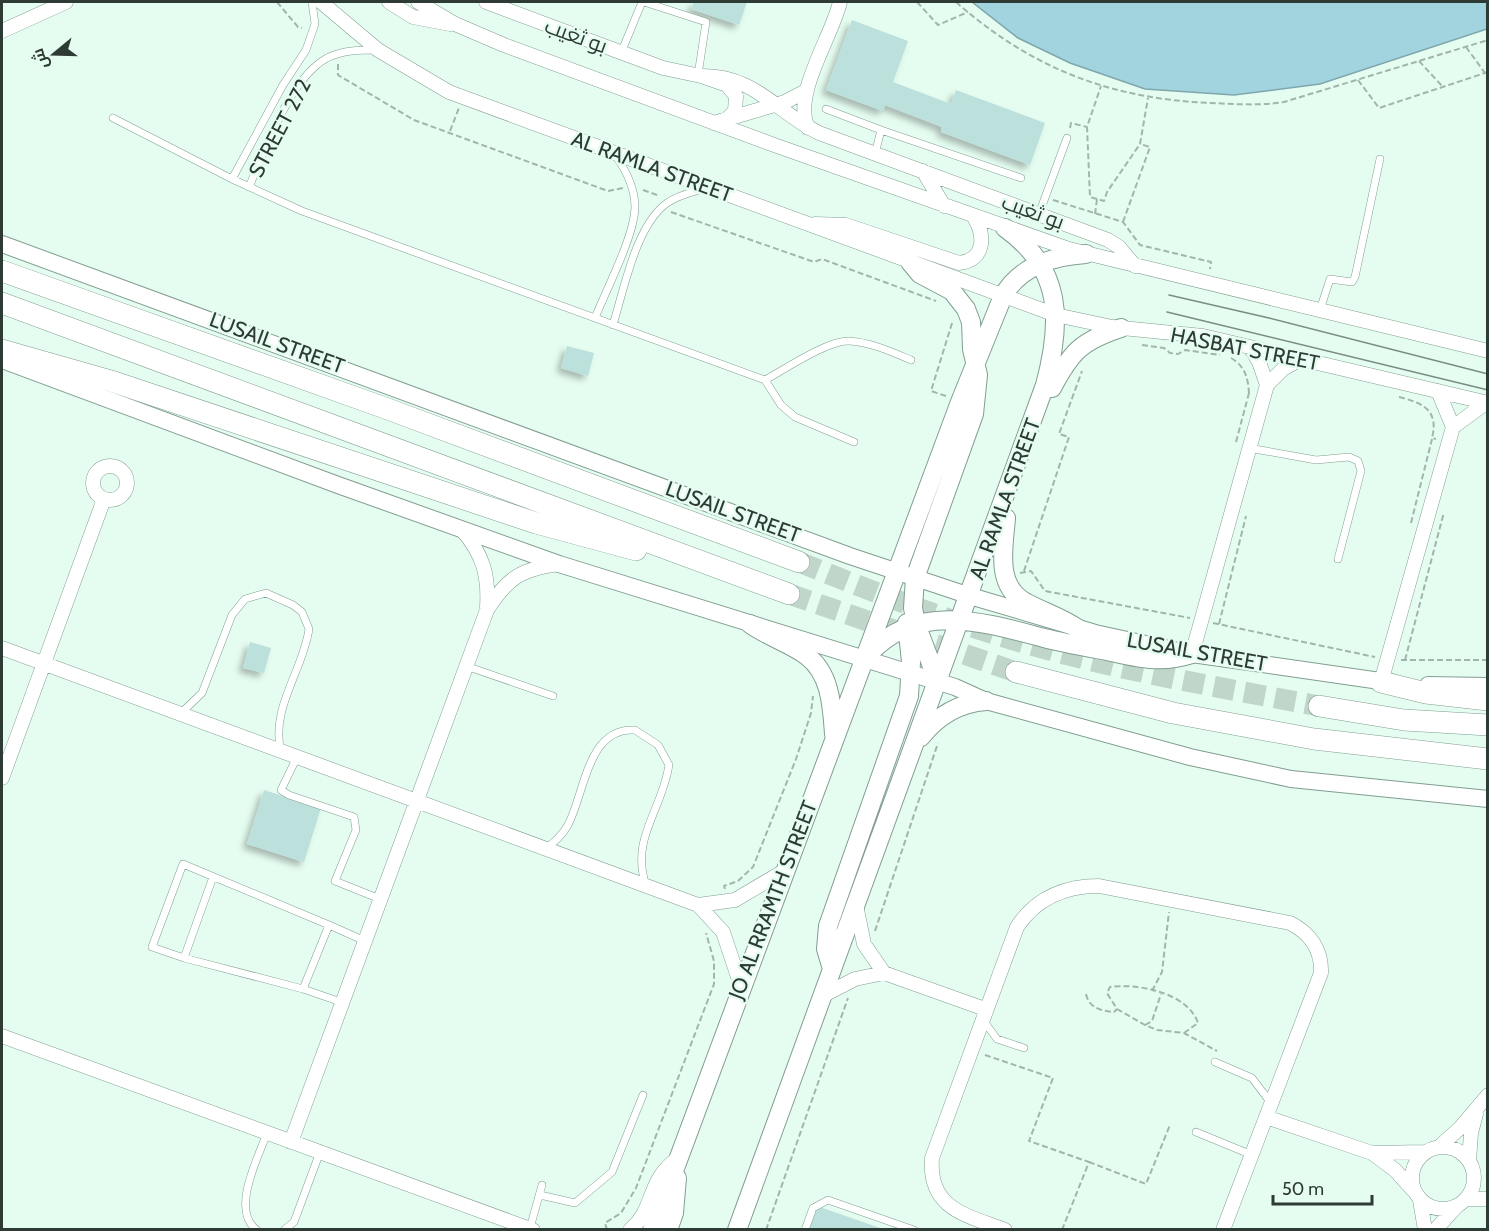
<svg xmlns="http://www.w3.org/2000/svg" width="1489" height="1231" font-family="Cabin,Cairo,sans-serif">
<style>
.water{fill:#a2d4df;stroke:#7fa6ac;stroke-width:1.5}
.building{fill:#bce0dc;filter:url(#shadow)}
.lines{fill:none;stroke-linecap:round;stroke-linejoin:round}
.trunk-tunnel{stroke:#c0d6cb;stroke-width:21;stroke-dasharray:21 10;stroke-linecap:butt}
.service-casing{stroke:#819e90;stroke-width:8}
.minor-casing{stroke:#819e90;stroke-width:15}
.tertiary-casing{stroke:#819e90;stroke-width:18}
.secondary-casing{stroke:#819e90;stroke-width:20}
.trunk-casing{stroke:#819e90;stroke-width:22}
.path{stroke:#a1b5ab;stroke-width:2;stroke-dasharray:6 3;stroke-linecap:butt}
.service{stroke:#fff;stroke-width:7}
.minor{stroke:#fff;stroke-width:14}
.tertiary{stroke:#fff;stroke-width:16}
.secondary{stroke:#fff;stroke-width:18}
.trunk{stroke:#fff;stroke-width:21}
.tram{stroke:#7a8b83;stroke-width:1.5}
.labels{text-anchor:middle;stroke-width:5;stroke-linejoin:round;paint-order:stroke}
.street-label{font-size:21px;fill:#2e3a34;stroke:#e5fdf1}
</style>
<defs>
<filter id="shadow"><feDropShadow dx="-4.5" dy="4.5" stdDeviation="3" flood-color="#0004"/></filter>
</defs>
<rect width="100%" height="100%" fill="#e5fdf1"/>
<path class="water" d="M972,2H1487V29L1320,84L1234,95L1145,89L1070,63L1018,38Z"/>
<path class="building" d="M694,2H747L739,25L691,9Z
M852,20L908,41L893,82L951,104L956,90L1045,123L1030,165L941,132L942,127L885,105L883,111L826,90Z
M567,346L594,353L588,376L561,368Z
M250,642L271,648L264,673L243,668Z
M264,790L321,808L304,862L247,844Z
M817,1206L883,1229L882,1230H808Z"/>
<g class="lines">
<path class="trunk-tunnel" d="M799,562C871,591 943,619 1017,641C1115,670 1218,687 1319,706
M789,594L1016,672"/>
<g class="service-casing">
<path id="service" d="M644,2L706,22L698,75
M621,53L642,2
M826,109L881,130L875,154
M113,118L232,179L302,211L765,380L781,405L795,417L854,442
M881,130L1021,178
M232,179L283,85L306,50L315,24L312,2
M249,187C265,150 290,78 327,58C343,50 360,50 377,50
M1039,214L1067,138
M1320,310L1330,279L1352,282L1355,277L1380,159
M595,318C606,290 634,237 635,208C635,189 626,170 615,155
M613,325C624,289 636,225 667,203C678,195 693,192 706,188
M765,380C785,369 828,340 849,341C870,342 892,352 911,360
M1249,448L1316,460L1349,457L1358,461L1361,471L1338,559
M466,666L553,696
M180,714L202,693L232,615L245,599L266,593L293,605L302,612L309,629C303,671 270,708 281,752
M297,757L281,790L289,795L354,817L356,830L335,881L380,899
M546,848C555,842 563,834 568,825C585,793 587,727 635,730L658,745L669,765C662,811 630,838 646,886
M184,958L213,877
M303,989L184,958L152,947L183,864L329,925
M341,1002L303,989L329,925L365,941
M983,1020L997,1039L1024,1048
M1215,1062L1252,1078L1271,1103
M1196,1132L1252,1155
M540,1195L575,1203L612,1172L643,1095
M530,1228L542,1185
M257,1230C230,1211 258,1158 267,1133
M284,1230L294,1222L320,1152
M805,1230L813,1208L828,1200L914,1230"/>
</g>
<g class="minor-casing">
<path id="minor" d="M321,2L378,50L449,92L1056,315L1112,327L1203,336L1488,403
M389,2L413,17L450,24
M418,2L455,24L504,45L777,146L1069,249L1488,351
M486,2L663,68L701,76L727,85L736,96L735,111L727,119L714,123
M2,31L66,2
M701,76C755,75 776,112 819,133L1108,240L1119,247L1135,266
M727,119L785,102L806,91
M808,128C792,94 832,37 840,2
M923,171L944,206
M815,224L846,225L959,263C986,260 985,235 974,217
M1250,347L1259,362L1267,385
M1453,427L1486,403
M93 483a17 17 0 1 1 34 0a17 17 0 1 1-34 0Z
M462,530C483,554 489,576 487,607
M2,648L698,905L723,932L741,986
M1192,654L1267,385L1283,369L1301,359
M1381,682L1453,427L1438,391
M2,778L104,499
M698,905L735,900L784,871
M856,905L864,944L884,973
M822,996L855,979L884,973L985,1009
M2,1036L533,1230
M1266,1117L1372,1153L1425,1152
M291,1142L487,610C507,578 521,569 559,564
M1412 1178a31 31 0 1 1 62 0a31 31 0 1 1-62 0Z
M1439,1147L1460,1128L1488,1095
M1372,1153L1395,1170L1413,1190
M1469,1161L1471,1133L1476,1114
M1466,1199H1488
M1420,1200L1425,1230
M630,1230C655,1210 646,1181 678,1158
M1005,1230C966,1215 928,1209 932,1158L1017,927C1036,898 1065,886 1099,886L1290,923C1310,933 1322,950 1321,973L1223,1230
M1435,1230L1456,1207"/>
</g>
<g class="tertiary-casing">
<path id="tertiary" d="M2,244L850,556L970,596L1095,633L1192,654L1394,683
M2,360L338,485L559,564L955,687L986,701L1190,757L1291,779L1488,799
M1428,685L1488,686"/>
</g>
<g class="secondary-casing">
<path id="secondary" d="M910,262L920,274L952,291L966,309L971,322L972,349L978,375L974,414L915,578L913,608L916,624L938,682
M1052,388C1071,352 1081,341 1121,328
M1006,518C1004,546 994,587 1027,603C1044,612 1061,617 1077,628
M750,624C768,637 790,643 807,656C831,674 832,707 834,734
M868,655C916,601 984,622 1044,638C1064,643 1086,647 1107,651C1137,658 1162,664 1192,654
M921,737C938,715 959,703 986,701
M832,969L826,949L828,926L909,696L911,662L907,623
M652,1230L960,402L1003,296C1020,266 1054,256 1086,254
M668,1230L674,1213L677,1178
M737,1230L1045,385C1062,322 1063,269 1005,228"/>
</g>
<g class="trunk-casing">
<path id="trunk" d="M2,271L385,408L799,562
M2,303L789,594
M2,350L111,381L536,523L636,550
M1016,672L1173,713L1314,739L1488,759
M1381,682L1426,693L1488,700
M1319,706L1404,720L1488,725"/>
</g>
<path class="path" d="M277,2L298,27L302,28
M917,2L938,25L968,12
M956,2C1031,68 1110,99 1211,103C1235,104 1260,106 1284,102L1488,40
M1466,47L1485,73
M1419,61L1443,87
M338,64V75L414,120L608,191L623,188
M1358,80L1379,108L1488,72
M1070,128L1071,123L1087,127
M450,131L459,108
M643,190L660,196
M1097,199L1090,197L1087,127L1101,86
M1053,200L1123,222L1140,245L1211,262L1210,269
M671,212L814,262L822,259L936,301
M1095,214L1097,199L1104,201L1107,192L1140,144L1148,98
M1123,222L1150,147L1140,144
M1142,345L1164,348L1170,353L1178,354L1185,350L1220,355
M1231,358C1245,366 1248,378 1249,393L1252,394
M946,396L931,391L953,320
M1399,397C1423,403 1439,410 1432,438L1436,439
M1236,442L1249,393
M1411,523L1432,439
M1024,571L1069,437L1059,434L1082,371
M1020,573L1031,571L1045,591L1190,618
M1213,623L1375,657
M1219,624L1246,516
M1401,660H1488
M1405,660L1444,512
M725,889L724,886L738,881L753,867L796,759L811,713L813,696
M875,931L938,743
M1152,991L1162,972L1169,912
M1086,994C1089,1008 1101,1011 1114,1012L1117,1009
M1145,1025L1152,1021L1161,994
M1184,1033L1198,1023C1188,993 1138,983 1110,987L1107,993L1117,1009L1145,1025L1157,1030L1184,1033L1217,1051
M985,1055L1053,1078L1029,1141L1089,1162L1062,1230
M1089,1162L1146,1184L1170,1125
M607,1230L605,1223L621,1213L636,1188L714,984V961L706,933
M766,1230L848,998"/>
<use href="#service" class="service"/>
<use href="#minor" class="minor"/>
<use href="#tertiary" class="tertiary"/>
<use href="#secondary" class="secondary"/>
<use href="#trunk" class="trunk"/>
<path class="tram" d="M1169,295L1269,318L1488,374
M1167,312L1488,390"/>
</g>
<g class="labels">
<g class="street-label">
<text transform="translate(576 36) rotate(20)" y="7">بو ثغيب</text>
<text transform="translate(280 128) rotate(-62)" y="7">STREET 272</text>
<text transform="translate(652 167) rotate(20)" y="7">AL RAMLA STREET</text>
<text transform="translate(1033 212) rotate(20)" y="7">بو ثغيب</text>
<text transform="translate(277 343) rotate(20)" y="7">LUSAIL STREET</text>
<text transform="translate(1245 349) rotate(11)" y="7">HASBAT STREET</text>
<text transform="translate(1005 499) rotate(-70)" y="7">AL RAMLA STREET</text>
<text transform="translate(733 512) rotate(20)" y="7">LUSAIL STREET</text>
<text transform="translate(1197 652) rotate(10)" y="7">LUSAIL STREET</text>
<text transform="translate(773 900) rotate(-69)" y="7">JO AL RRAMTH STREET</text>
</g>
</g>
<rect width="1489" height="1231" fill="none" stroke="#2e3a34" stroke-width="6"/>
<g transform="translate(54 54) rotate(251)" stroke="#e5fdf1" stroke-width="4.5" paint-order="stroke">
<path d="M0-4.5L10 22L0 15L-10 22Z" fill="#2e3a34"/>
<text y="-9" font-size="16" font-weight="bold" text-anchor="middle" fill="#2e3a34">ش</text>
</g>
<path d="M1273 1195v9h99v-9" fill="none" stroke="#2e3a34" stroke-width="3"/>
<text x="1282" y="1195" font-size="18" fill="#2e3a34" stroke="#e5fdf1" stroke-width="4.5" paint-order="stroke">50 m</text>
</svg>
